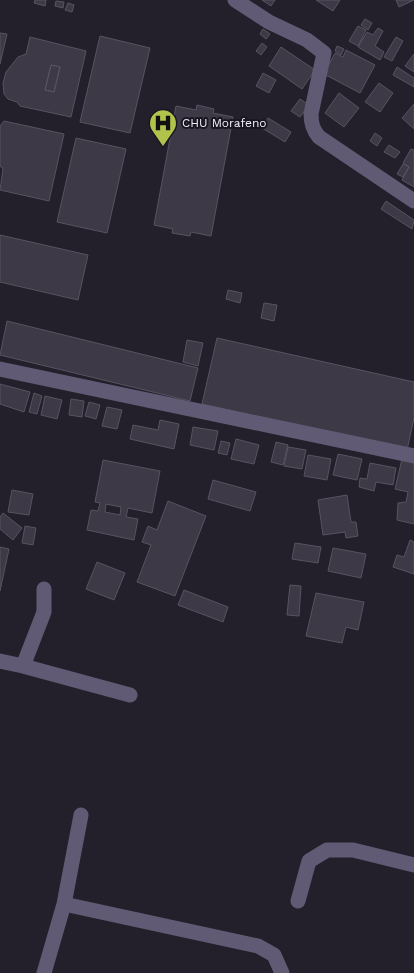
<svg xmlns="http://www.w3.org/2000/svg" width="414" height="973" font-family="'Work Sans',sans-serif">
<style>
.building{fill:#3d3946;stroke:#575361;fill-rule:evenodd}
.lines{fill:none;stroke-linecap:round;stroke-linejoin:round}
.street{stroke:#615a74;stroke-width:15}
.labels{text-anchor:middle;stroke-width:4;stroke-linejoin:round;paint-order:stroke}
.poi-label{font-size:12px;fill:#f2f0f9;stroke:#191622;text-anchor:start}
</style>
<rect width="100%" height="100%" fill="#23202c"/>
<path class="building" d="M35,0H46L45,6L34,3Z
M262,0H275L271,6Z
M316,0H340L333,11Z
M396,0H414L399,7Z
M56,1L64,2L63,8L55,6Z
M68,3L74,5L72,12L65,10Z
M365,19L372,23L368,30L361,25Z
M358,26L366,30L358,46L349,41Z
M378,28L383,31L375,46L384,52L380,60L358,47L367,32L373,35Z
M263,29L270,34L266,39L260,34Z
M0,33L7,34L0,64Z
M100,36L150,48L130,133L80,122Z
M30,37L86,51L71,117L20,106L17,102L8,99L4,94L3,83L6,72L18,57L26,54ZM51,65L60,67L54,92L45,90Z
M396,37L403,41L392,61L384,57Z
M262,43L267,47L261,55L256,51Z
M337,46L344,49L341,55L335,51Z
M281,47L315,70L302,89L269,66Z
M346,50L375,65L360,93L324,74L335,53L343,57Z
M414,54V72L405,66Z
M51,65L60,67L54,92L45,90Z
M397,67L414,78V87L393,75Z
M263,73L276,80L269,93L256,86Z
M379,83L393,93L380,112L365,102Z
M339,93L359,108L344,127L325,113Z
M300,99L309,105L300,117L291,111Z
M414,104V129L402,118Z
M197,105L214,109L213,113L233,117L211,236L191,232L190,236L172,233L173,229L154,225L176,106L196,110Z
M268,118L291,132L285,142L262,128Z
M4,121L64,134L49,201L0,190L3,169L0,166V126Z
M375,133L382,138L377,146L370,141Z
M76,138L126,149L107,233L57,222Z
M389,145L400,152L395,158L384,152Z
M411,149L414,150V187L402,180L409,167L403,163Z
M403,164L409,167L403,177L397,174Z
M386,201L414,220L412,229L381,209Z
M0,235L88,255L78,300L0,282Z
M228,290L242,293L240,303L226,299Z
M264,303L277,305L274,321L261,318Z
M7,321L198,368L190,401L0,355Z
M217,338L414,382V418L407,450L202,404Z
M187,340L203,343L198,366L183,362Z
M0,384L30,392L24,412L0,404Z
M34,393L42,396L37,414L29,412Z
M45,396L62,400L57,419L41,415Z
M71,399L84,401L82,417L69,415Z
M89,402L100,405L96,419L85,416Z
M107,407L122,410L117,429L102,426Z
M160,420L179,424L174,449L130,439L133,425L158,430Z
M193,427L218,431L214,450L190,445Z
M236,439L259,445L254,464L231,459Z
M221,441L230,443L227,455L218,453Z
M276,442L288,445L283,465L271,462Z
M288,447L306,450L302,469L284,466Z
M338,454L362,459L357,480L333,475Z
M308,455L331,459L327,480L304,476Z
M402,459L414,462V524L397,520L398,503L406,502L408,492L395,489Z
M103,460L160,471L152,513L128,508L126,517L138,519L134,540L87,530L91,510L98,511L100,503L95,502ZM106,504L121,507L120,515L105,512Z
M370,463L396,468L393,485L376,482L374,491L359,487L360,478L367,479Z
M213,480L256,492L250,511L208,499Z
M12,490L33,494L29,515L8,512Z
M347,495L351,522H356L358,536L346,538L345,532L323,535L318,500Z
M168,501L206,516L175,596L137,582L151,545L142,542L148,526L157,530Z
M3,513L22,528L13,540L0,529V517Z
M25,526L36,528L33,545L22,543Z
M410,540L414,542V574L393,567L397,555L404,557Z
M295,543L321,547L318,563L292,559Z
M0,547L9,549L0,591Z
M333,548L366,554L361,578L328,571Z
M97,562L125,573L114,600L86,589Z
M290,585L301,586L299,616L287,615Z
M184,590L228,607L223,622L178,605Z
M316,593L364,602L358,630L346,627L342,643L306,636Z"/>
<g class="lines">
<path class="street" d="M235,0L269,22L307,40L324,53L311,114C311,124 313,130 319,137L414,201
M0,369L414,456
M0,661L23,666L44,612V589
M23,666L130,695
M298,901L309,861L327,850H353L414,865
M64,904L258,946L274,955L282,973
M44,973L64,904L81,815"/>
</g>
<defs>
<g id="hospital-pin" transform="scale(1.4375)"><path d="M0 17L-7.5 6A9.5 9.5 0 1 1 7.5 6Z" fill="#b2c34c" stroke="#191622"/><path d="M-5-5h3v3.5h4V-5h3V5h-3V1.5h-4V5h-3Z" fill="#111"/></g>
</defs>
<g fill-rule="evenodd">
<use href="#hospital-pin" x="163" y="123"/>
</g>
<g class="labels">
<g class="poi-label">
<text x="182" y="127">CHU Morafeno</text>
</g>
</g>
</svg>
